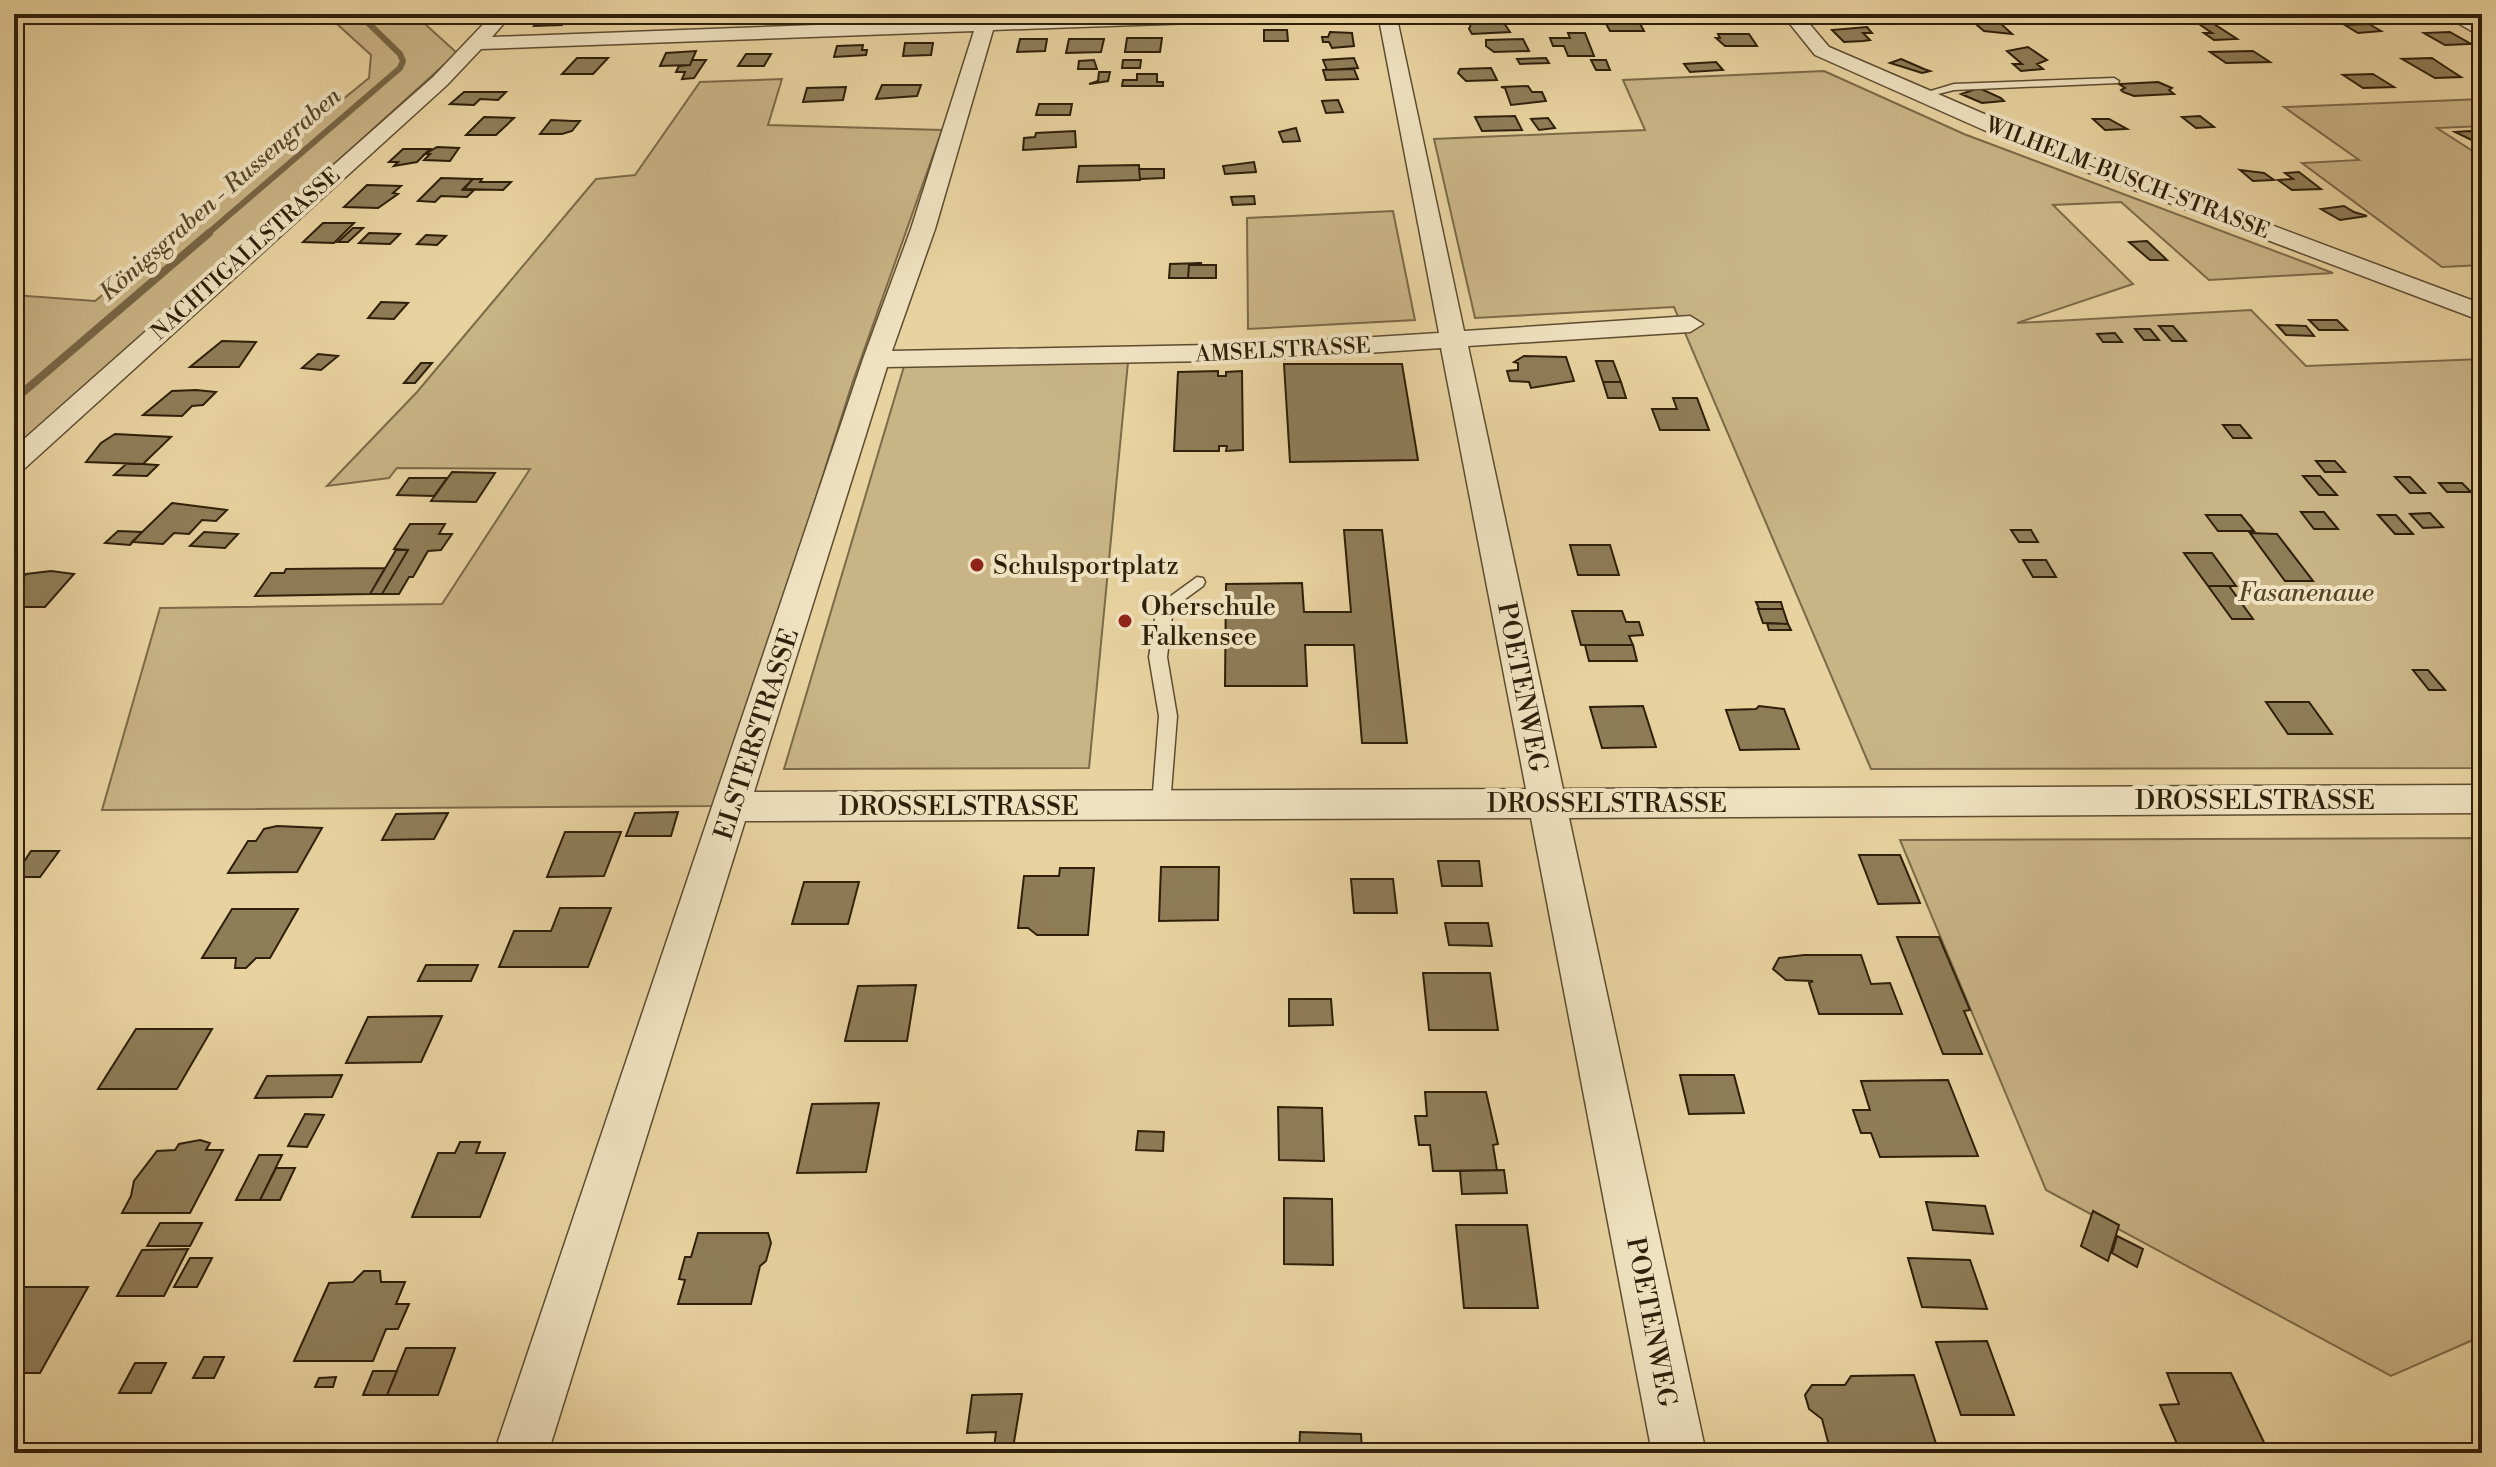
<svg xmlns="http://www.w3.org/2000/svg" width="2496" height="1467" font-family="'Libre Bodoni',serif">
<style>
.green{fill:#c9b486;stroke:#7c6a48;stroke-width:2}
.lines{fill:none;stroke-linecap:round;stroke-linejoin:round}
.stream-far1{stroke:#786645;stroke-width:6}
.stream{stroke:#786645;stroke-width:8}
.building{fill:#8f7d58;stroke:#2f1f0a;stroke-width:2}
.service-casing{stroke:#5d4c30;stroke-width:3}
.minor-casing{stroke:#5d4c30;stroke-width:3}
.service{fill:#f0e2c1;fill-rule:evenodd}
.minor{fill:#f0e2c1;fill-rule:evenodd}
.poi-dot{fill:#8f2418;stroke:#f0e2c1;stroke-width:3}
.labels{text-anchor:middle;stroke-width:8;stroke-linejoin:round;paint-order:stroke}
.far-street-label{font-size:22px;fill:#2f1f0a;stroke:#f0e2c1}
.far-water-label{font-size:24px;font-style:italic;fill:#5a492d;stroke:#f0e2c1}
.poi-label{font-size:26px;fill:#2f1f0a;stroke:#f0e2c1;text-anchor:start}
.park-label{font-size:26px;font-style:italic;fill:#564429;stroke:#f0e2c1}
.street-label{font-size:26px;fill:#2f1f0a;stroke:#f0e2c1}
</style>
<rect width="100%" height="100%" fill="#e8d3a0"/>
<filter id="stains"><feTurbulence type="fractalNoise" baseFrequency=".0025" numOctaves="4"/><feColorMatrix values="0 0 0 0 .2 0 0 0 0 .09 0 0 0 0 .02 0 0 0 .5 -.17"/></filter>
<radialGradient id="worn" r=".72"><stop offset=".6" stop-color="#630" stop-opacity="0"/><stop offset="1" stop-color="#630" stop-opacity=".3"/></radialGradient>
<path class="green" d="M326,14H414L457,53L14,454V295L95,301L369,78L371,55Z
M1824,71L1964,134L2333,273L2209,280L2121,202L2053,205L2133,284L2017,323L2251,310L2306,366L2482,359V768L1871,769L1674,307L1475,318L1434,139L1645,130L1623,80Z
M782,79L768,125L942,130L852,384L718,806L102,810L160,608L442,604L530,469L397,468L389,478L327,486L417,392L596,179L635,175L700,82Z
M2482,99V126L2437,128L2482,157V265L2442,267L2302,163L2359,160L2284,107Z
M1393,211L1415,320L1248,329L1247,218Z
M1128,362L1089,768L784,769L905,363Z
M2482,838V1336L2391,1376L2046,1190L1900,840Z"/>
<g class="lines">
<path class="stream-far1" d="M206,235L400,68L403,61L400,54L359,14"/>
<path class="stream" d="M14,400L209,233"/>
</g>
<path class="building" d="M552,14L568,16L562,25L534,26L540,17Z
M622,14H648L641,23H615Z
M662,14H689L684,21H657Z
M1709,14H1736L1742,22H1714Z
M1893,14H1921L1930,22L1903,23Z
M1956,14H1978L1998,21L2012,34L1984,31L1971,20H1961Z
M1604,20H1638L1644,31H1610Z
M1504,23L1510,32L1472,34L1469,29L1471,24Z
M2199,24H2214L2237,39L2214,40L2204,33H2212Z
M2369,24L2381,31L2358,33L2345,25Z
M1867,27L1872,33H1863L1870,40L1863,41L1844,42L1832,30Z
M1264,30H1287L1288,41H1264Z
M1330,32L1352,33L1354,46L1332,48L1329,42H1323L1322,37H1328Z
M2450,32L2471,44L2445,45L2424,33Z
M1568,33H1585L1594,56H1568L1564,46H1553L1550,38H1570Z
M1718,34H1749L1757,46H1725L1716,38H1720Z
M1127,38H1162L1160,52H1125Z
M1020,39H1047L1045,51L1017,52Z
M1069,39H1104L1101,52L1066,53Z
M1523,39L1529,51L1494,52L1486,46V40Z
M905,43H933L931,55L903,56Z
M863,45L862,50H867L866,55L834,57L837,46Z
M2028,47L2047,60L2037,64L2043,69L2021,71L2013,64H2022L2007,51Z
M696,51L690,65L660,66L666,53Z
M2253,51L2270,62L2226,63L2210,52Z
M746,54H771L764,66H738Z
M577,58H608L593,74H562Z
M1354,58L1358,68L1327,70L1323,60Z
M1546,58L1549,63L1520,64L1517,59Z
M2432,58L2444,66L2461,77L2435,78L2402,59Z
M1901,59L1924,69L1930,71L1922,73L1890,63Z
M692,60H706L694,78L682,79L685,72H676L679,66L690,65Z
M1094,60L1097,69H1078L1079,61Z
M1123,60H1141L1140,68H1122Z
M1591,60H1606L1610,70H1596Z
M1716,62L1723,70L1690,72L1684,64Z
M1491,68L1497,80L1466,81L1458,73L1460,69Z
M1354,69L1358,79L1326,80L1323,70Z
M1099,72H1110L1108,81L1089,84L1098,81Z
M1137,74H1157V82H1163V86H1122L1123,80H1137Z
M2373,74L2394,87L2363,88L2343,75Z
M2158,82L2172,88L2169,90L2174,94L2134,96L2123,92L2121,90L2125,88L2119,84Z
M882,85H921L917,96L876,99Z
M1528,86L1532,92H1542L1546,101L1511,105L1505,88L1501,87Z
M846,87L843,100L803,102L807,88Z
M1979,88L2001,98L2004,101L1982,103L1961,94Z
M464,92H506L498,100L480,99L474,105L450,104Z
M1338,100L1343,112L1326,113L1322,101Z
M1039,104H1072L1070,115H1036Z
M1515,116L1522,130L1482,131L1475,117Z
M2200,116L2214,127L2196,128L2182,117Z
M484,117L514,118L496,135H466Z
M1548,118L1555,128L1539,130L1531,119Z
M2093,119H2109L2127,129L2105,130Z
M551,120L573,121H580L572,131L562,134H540Z
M1296,128L1300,141L1283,142L1279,132Z
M1075,131L1076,147L1023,150L1024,138L1035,137L1036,133Z
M2470,131L2482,138V145L2455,132Z
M437,147L459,148L450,161L424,160L430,154H425Z
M403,149H430L417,162L394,166L398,162H389Z
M1254,162L1256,172L1225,174L1223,166Z
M1139,165L1140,180L1077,182L1079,166Z
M1139,169H1164V178L1140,179Z
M2240,170L2264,173L2274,180L2253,181Z
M2299,172L2321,189L2292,190L2278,180L2293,179L2285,173Z
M441,178L473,179L463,190H474L467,197L441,196L435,202L418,201Z
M473,179H482L480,182H511L503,190L463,189Z
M367,185L401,186L393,193L398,194L378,208L344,207Z
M1254,196L1255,204L1233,205L1231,197Z
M2344,206L2354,212L2367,216L2340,220L2321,209Z
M323,223H354L334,243L303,242Z
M353,228H363L348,242H338Z
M369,233L400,234L390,244L359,243Z
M426,235L446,236L437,245L417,244Z
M2147,241L2167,260H2150L2129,242Z
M1202,263L1189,265L1188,278H1169L1170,264Z
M1189,265H1216V278H1188Z
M381,302L408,303L394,319L368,318Z
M2309,320H2337L2347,330H2319Z
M2277,325L2306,326L2314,336L2286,335Z
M2159,326H2173L2186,341H2172Z
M2135,329H2150L2159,340H2144Z
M2115,333L2122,342H2103L2097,334Z
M222,341L256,342L239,367H190Z
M318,354L338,356L321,370L302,368Z
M1524,356L1566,357L1574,381L1531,388L1529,382L1510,381L1507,371L1518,370V363L1514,362Z
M1596,361H1613L1621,382H1603Z
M421,363H432L415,383H404Z
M1284,364H1402L1418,460L1290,462Z
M1218,371V376H1226V372L1242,371L1243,450L1226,451L1227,446H1219V451H1174L1178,372Z
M1603,382H1621L1626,398H1608Z
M196,390L216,392L203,405L192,406L182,416L143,415L172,391Z
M1673,398H1697L1709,430H1660L1652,409H1677Z
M2223,425H2240L2251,438H2233Z
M115,434L171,437L143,464L86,462L101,443Z
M2316,461H2335L2345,472H2325Z
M126,464H143L158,465L147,476L114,475Z
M452,472L495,473L476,502L431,501Z
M2303,476H2320L2337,495H2319Z
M2395,477H2410L2425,493H2410Z
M409,478H447L434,496L397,495Z
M2439,483H2462L2471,492H2447Z
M172,503L227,510L216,521L202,520L189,534L174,533L163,544L132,542Z
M2301,512H2324L2338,529H2314Z
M2430,513L2443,527L2423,528L2410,514Z
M2206,515H2241L2254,531H2218Z
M2378,515H2396L2413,534H2395Z
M410,524H445L439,534H452L441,550L428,551L413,577H409L399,594H382L408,550L394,549Z
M1344,530H1382L1407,743H1362L1354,645H1305L1307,686H1225L1226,584L1302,583L1304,612H1351Z
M2011,530H2031L2038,542H2019Z
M118,531L142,532L130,545L105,543Z
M204,532L238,534L225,548L190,546Z
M2250,533L2277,534L2313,581H2285Z
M1570,545H1610L1619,575H1578Z
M396,550H408L382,594H370Z
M2184,553H2212L2236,586H2208Z
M2023,560H2046L2056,577H2033Z
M385,568L370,594L255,596L271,573H284L286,569Z
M51,571L74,574L45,607H14V588L26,574Z
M2208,586H2229L2253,619H2232Z
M1756,602H1781L1783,609H1759Z
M1758,609H1783L1788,624L1763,623Z
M1572,611H1622L1626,622H1639L1643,635L1629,636L1633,645H1581Z
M1767,623L1788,624L1791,630H1769Z
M1585,645H1633L1637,661H1589Z
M2413,670H2428L2445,690H2429Z
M2266,702H2309L2332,734H2288Z
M1643,706L1656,747L1602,748L1590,707Z
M1759,706L1784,709L1799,749L1740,750L1726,710L1756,709Z
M678,812L671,836H626L635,813Z
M448,813L434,839L382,840L396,814Z
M277,826L322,828L297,872L228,873L248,841H256L264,829Z
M565,832H621L604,876L547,877Z
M31,851H59L40,877H14Z
M1859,855H1900L1920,903L1878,904Z
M1438,861H1479L1482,886H1442Z
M1161,867H1219L1218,920L1159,921Z
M1060,868H1094L1088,935H1037L1028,928H1018L1024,876H1059Z
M1351,879H1393L1397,913H1354Z
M804,882H859L848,924H792Z
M560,908H611L588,967H499L514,931H551Z
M232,909H298L270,958H256L246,968H235L236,958H202Z
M1445,923H1488L1492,946L1449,945Z
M1897,937H1939L1970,1010L1964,1011L1982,1054H1943Z
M1804,955H1861L1871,984L1890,983L1902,1014H1819L1809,983L1813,981L1786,980L1773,969L1779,958Z
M426,965H478L471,981H418Z
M1423,973H1490L1498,1030H1429Z
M916,985L907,1041H845L858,986Z
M1289,999H1331L1333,1025L1289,1026Z
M442,1016L421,1062L346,1063L368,1017Z
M136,1029H212L177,1089H98Z
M342,1075L332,1097L255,1098L267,1076Z
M1680,1075H1734L1744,1113L1689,1114Z
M1948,1080L1978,1156L1880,1157L1871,1133H1861L1853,1110H1870L1861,1081Z
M1425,1092H1486L1498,1144L1493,1145L1497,1170L1433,1171L1430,1145H1419L1415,1116H1427Z
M879,1103L866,1172L797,1173L812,1104Z
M1278,1107L1322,1108L1324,1161L1279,1160Z
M305,1114L324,1115L307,1147L288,1146Z
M1138,1131L1164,1132L1163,1151L1136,1150Z
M200,1140L210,1143L206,1150H223L190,1213H122L131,1196L134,1181L157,1151L175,1150L179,1144Z
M460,1142H480L476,1153H505L480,1217H412L438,1153H455Z
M259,1155H282L260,1200H236Z
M276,1168H295L280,1200H260Z
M1504,1170L1507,1193L1462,1194L1460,1171Z
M1284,1198L1332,1199L1333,1265L1284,1264Z
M1926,1202L1985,1206L1993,1234L1933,1230Z
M2093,1211L2119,1225L2108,1261L2081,1246Z
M160,1223H202L190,1246H147Z
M1456,1225H1527L1538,1308H1464Z
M698,1233H768L771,1243L766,1261L760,1266L751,1304H678L685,1280L679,1279L685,1257H691Z
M2117,1236L2143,1249L2137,1267L2112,1253Z
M188,1249L164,1296H117L142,1250Z
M190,1258H212L197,1287H174Z
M1908,1258L1970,1260L1987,1309L1922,1307Z
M364,1271H380L381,1282H405L396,1304H409L398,1329H386L373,1361H294L329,1283L353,1282Z
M14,1287H88L40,1373H14Z
M1987,1341L2014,1415H1961L1936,1342Z
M406,1348H455L438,1395H387Z
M204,1357H224L214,1378H193Z
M135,1363H166L151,1393H119Z
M373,1371H397L387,1395H363Z
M2167,1373H2231L2269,1453H2181L2160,1405L2179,1404Z
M1914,1375L1939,1453H1831L1822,1419L1809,1409L1805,1395L1812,1385H1845L1851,1376Z
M336,1377L333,1387H315L319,1378Z
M1022,1394L1013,1448H994L996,1432L967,1433L972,1395Z
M1300,1432L1361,1434L1362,1453H1299Z"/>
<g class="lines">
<g class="service-casing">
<path id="service" d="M2114,78L2119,81L2118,83L1954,90L1922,98L1917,95L1954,84Z
M1197,577L1203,578L1205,582L1203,586L1173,608L1167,657L1177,716L1170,805L1168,810H1154L1152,805L1159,716L1149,657L1157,606Z"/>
</g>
<g class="minor-casing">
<path id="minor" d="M493,14H512L492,37L977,19L979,14H997L996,19L1285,14L1276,20L993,30L935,229L892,351L1263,344L1439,333L1378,14H1396L1464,331L1690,316L1703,324L1690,332L1468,346L1563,789L2482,785V813L1569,818L1706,1453H1652L1531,818L745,821L548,1453H494L863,359L911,229L974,31L481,49L447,85L24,469L14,472V448L433,77ZM1441,348L1526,789L754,792L887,367L1263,360Z
M1782,14H1801L1829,47L2047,141L2482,304V321L2031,151L1815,55Z
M2442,14H2465L2482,23V37Z"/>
</g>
<use href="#service" class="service"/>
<use href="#minor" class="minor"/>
</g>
<g class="poi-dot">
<circle cx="977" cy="565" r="8"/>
<circle cx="1125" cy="621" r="8"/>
</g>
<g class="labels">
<g class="far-street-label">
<text transform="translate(2128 177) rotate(21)" y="8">WILHELM-BUSCH-STRASSE</text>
<text transform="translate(245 253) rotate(-42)" y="8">NACHTIGALLSTRASSE</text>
<text transform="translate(1283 349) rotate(-3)" y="8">AMSELSTRASSE</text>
</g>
<g class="far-water-label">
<text transform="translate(220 194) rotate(-41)" y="8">Königsgraben - Russengraben</text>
</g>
<g class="poi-label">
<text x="993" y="574">Schulsportplatz</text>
<text x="1141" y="615">Oberschule<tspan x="1141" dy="30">Falkensee</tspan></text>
</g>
<g class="park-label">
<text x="2306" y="601">Fasanenaue</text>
</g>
<g class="street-label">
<text transform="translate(1523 687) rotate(79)" y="9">POETENWEG</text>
<text transform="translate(756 734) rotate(-72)" y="9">ELSTERSTRASSE</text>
<text x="2255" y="809">DROSSELSTRASSE</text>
<text x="1607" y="812">DROSSELSTRASSE</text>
<text x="959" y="815">DROSSELSTRASSE</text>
<text transform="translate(1652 1322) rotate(79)" y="9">POETENWEG</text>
</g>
</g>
<rect width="2496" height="1467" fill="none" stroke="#e8d3a0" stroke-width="48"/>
<rect x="16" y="16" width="2464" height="1435" fill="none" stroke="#2f1f0a" stroke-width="4"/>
<rect x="24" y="24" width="2448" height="1419" fill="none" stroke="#2f1f0a" stroke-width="2"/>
<rect width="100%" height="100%" filter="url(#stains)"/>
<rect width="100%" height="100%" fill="url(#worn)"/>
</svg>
